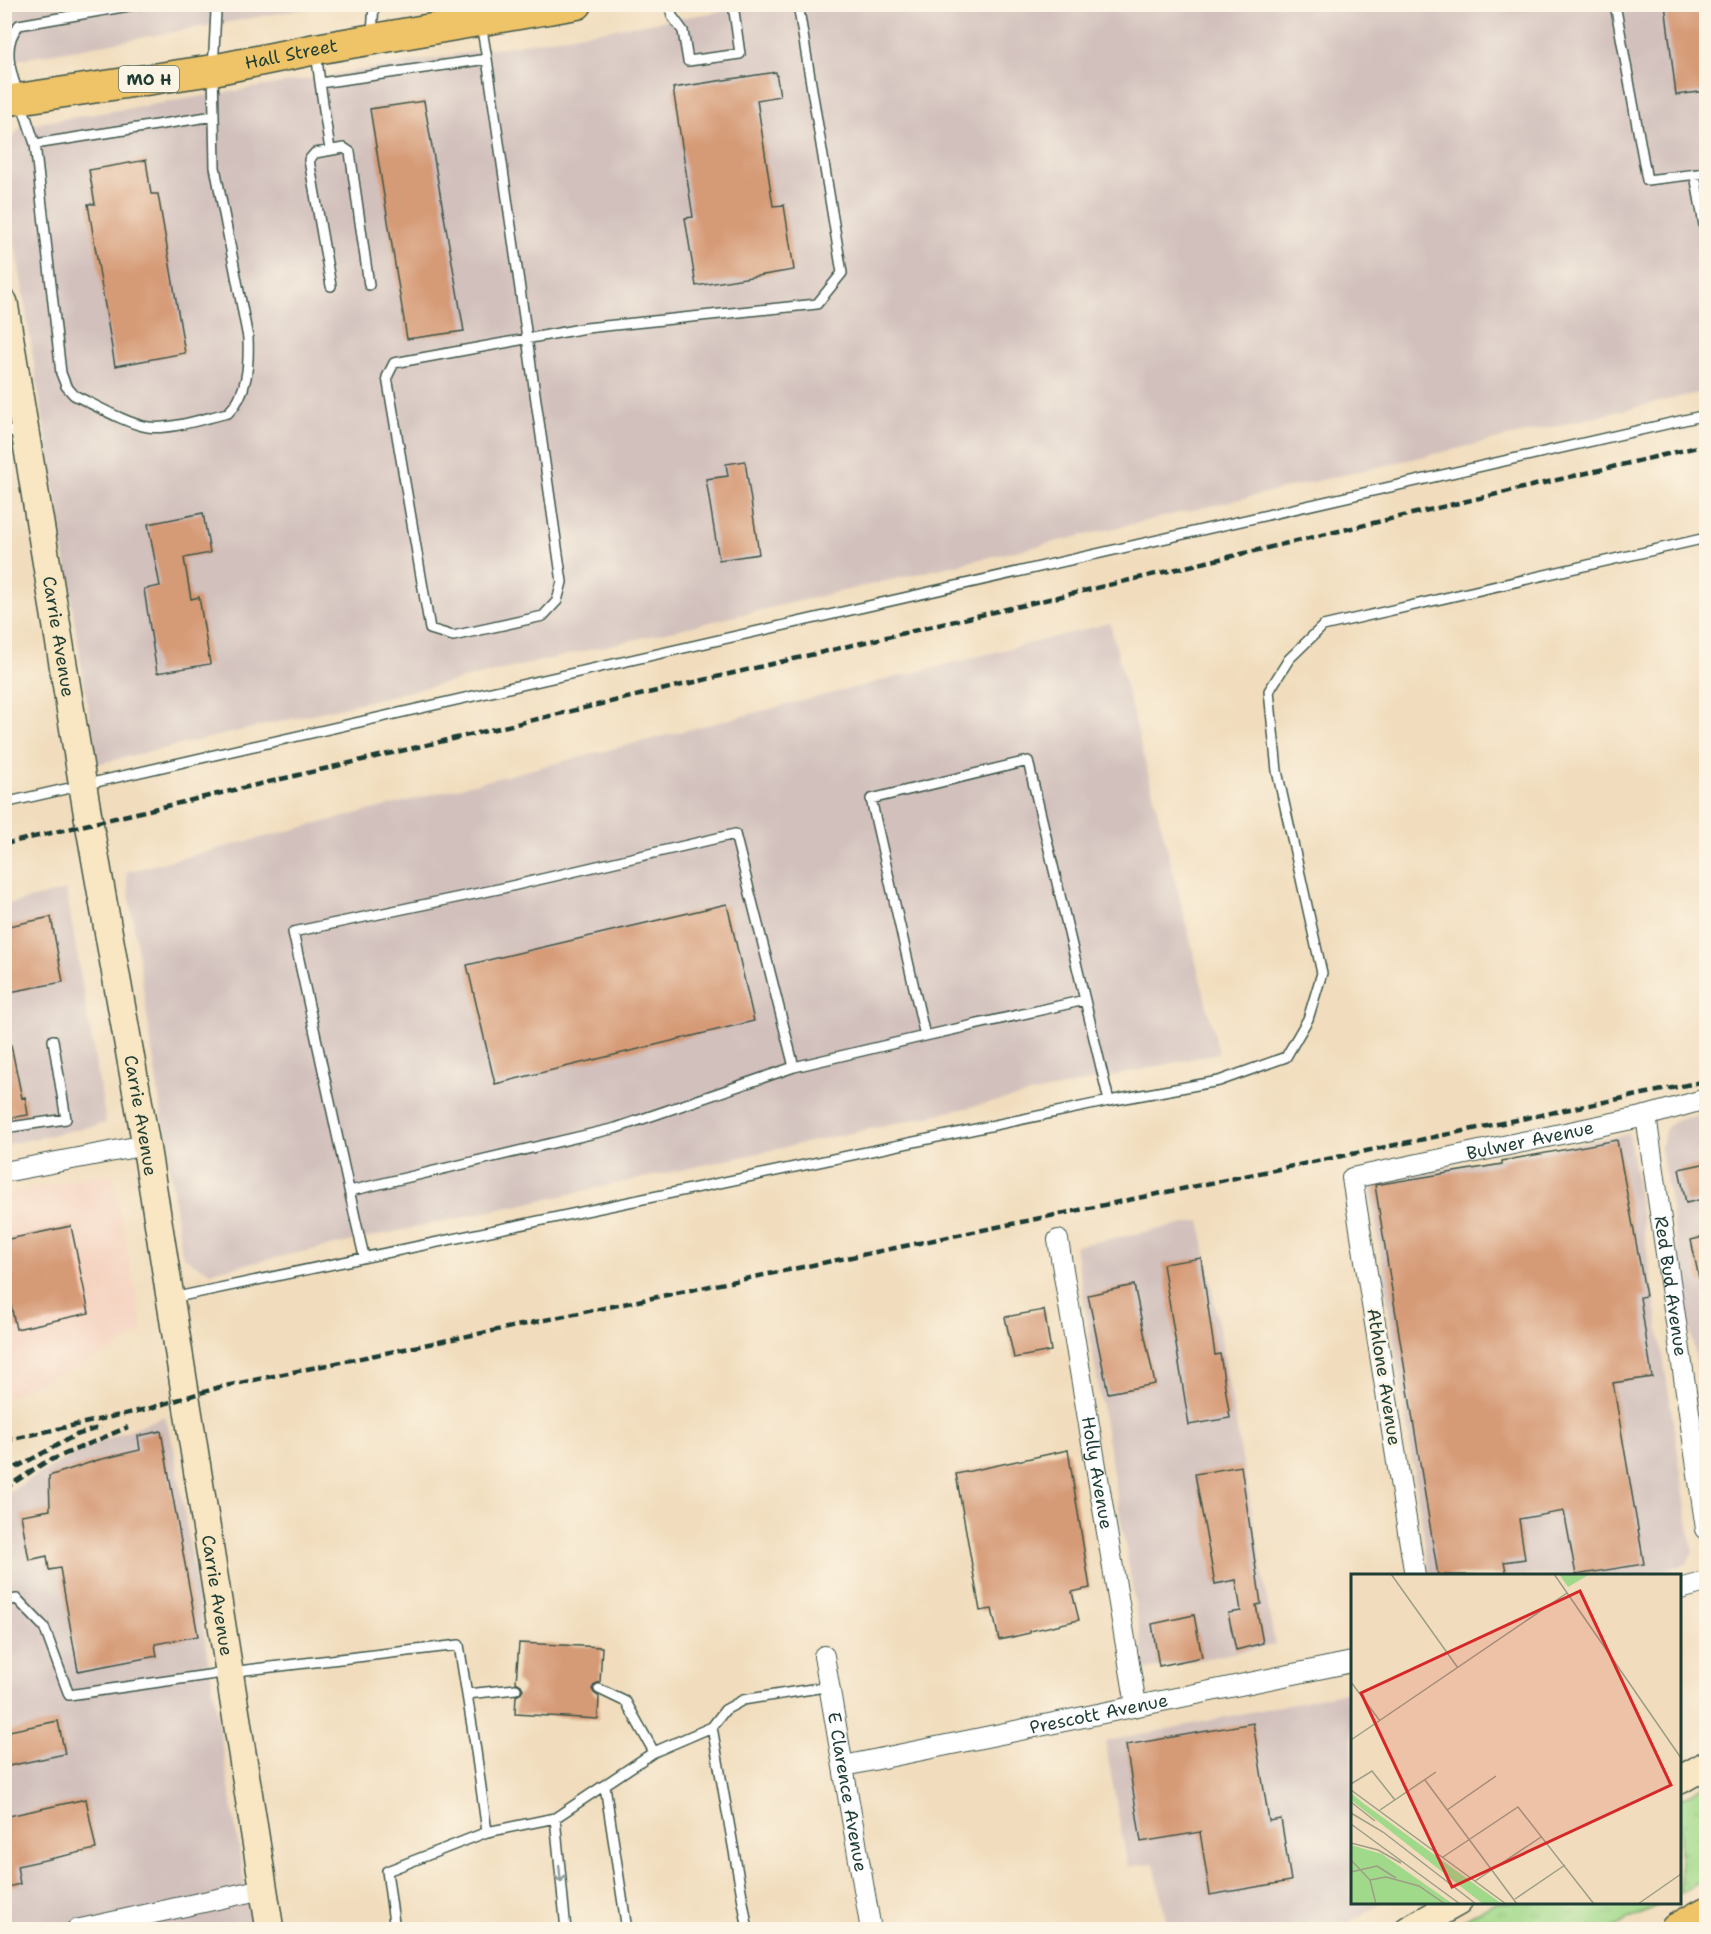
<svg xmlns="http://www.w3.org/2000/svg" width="1711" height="1934" font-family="'Shantell Sans',sans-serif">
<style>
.built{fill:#f5d3c1}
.industrial{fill:#d1c0bc}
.grass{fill:url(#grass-tufts);stroke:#608b5f;stroke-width:1.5}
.building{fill:#d59a76}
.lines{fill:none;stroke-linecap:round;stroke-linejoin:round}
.lane-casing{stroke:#3e5549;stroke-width:12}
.street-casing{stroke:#3e5549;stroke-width:22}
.secondary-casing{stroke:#3e5549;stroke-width:30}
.primary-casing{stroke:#3e5549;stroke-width:33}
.highway-casing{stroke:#3e5549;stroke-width:36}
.lane{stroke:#fff;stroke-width:9}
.street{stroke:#fff;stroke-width:20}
.secondary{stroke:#f9e7c3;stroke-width:27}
.primary{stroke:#efc469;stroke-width:30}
.highway{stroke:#efc469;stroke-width:33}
.rail{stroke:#1f3d34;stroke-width:4.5;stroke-dasharray:9 4.5;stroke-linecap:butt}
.oneway{stroke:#8f9e9a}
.labels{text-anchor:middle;stroke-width:5;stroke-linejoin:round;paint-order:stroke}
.shield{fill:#fcf5e5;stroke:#617469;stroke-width:1.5}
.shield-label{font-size:16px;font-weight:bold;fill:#1f3d34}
.street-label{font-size:18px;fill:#1f3d34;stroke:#fcf5e5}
.inset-road{fill:none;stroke:#9d9d86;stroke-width:1.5}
.view{fill:#d62828;fill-opacity:0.15;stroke:#d62828;stroke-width:3}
.inset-edge{fill:none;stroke:#1f3d34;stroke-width:3}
</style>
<defs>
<pattern id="grass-tufts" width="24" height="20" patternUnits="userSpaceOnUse" patternTransform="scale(1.5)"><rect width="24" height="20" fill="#a1d98a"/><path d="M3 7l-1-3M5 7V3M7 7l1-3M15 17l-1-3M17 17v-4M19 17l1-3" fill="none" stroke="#8abb78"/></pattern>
</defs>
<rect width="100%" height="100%" fill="#fcf5e5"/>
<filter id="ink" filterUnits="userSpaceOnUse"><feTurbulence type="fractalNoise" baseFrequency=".0167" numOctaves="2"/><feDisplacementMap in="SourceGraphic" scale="12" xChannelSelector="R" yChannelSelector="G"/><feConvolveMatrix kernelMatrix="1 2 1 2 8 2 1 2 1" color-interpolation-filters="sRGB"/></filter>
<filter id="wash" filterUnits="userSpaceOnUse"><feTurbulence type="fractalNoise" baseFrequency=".008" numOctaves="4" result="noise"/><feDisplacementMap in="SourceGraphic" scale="24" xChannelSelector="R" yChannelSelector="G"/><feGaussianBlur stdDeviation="1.35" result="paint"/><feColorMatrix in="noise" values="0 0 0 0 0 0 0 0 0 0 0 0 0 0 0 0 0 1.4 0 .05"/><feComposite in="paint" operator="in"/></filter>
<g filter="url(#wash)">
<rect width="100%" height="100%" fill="#f1ddbd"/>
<path class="built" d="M113,1172L143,1332L100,1357L5,1398V1194Z"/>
<path class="industrial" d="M5,5H325L5,62Z
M759,5H1706V391L97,764L5,178L4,150L21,126Z
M1110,623L1219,1053L211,1272L192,1263L182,1254L126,872Z
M66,890L106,1123L5,1145L4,905Z
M1706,1113V1386L1700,1387L1661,1148L1663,1136L1667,1127L1674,1121Z
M1629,1134L1693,1552L1687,1564L1637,1576L1430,1575L1370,1183Z
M1200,1221L1275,1645L1146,1670L1075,1246Z
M165,1416L174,1449L252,1929L5,1930V1494L84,1448Z
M1352,1691V1902L1383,1903L1337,1929H1168L1154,1863L1128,1867L1105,1742Z"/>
<path class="grass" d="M1706,1784V1879L1680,1893V1799Z
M1494,1903V1902L1662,1903L1610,1929H1446Z"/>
<g id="blocks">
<path class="building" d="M1665,4H1707V91L1676,95Z
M776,72L780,96L757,100L773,206L784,205L794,270L696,286L685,218L693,217L673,88Z
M424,101L464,331L407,339L370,109Z
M146,160L151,194H158L185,353L115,366L88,204H95L89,170Z
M745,461L759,554L719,560L706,479L728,476L726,464Z
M203,513L210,553L184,558L191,599L199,597L210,664L157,673L144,589L160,586L148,524Z
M727,904L754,1021L495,1084L467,965Z
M51,917L63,982L4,993V927Z
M11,1045L22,1098L25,1097L28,1115L4,1119V1046Z
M1617,1140L1646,1296L1640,1297L1652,1377L1613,1383L1644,1564L1576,1575L1564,1511L1519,1519L1525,1559L1504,1562L1507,1575H1438L1375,1185L1502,1164V1161Z
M1707,1163V1198L1686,1203L1679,1169Z
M71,1226L89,1313L16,1329L4,1273V1240Z
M1707,1236V1282L1700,1283L1691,1240Z
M1201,1258L1215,1355L1220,1354L1230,1418L1189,1425L1163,1264Z
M1134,1285L1155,1384L1108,1393L1088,1295Z
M1044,1310L1051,1351L1014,1358L1005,1317Z
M161,1431L198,1636L155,1644L157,1656L78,1671L60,1568L49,1570L47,1556L29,1560L21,1515L50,1510L49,1476L98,1460L140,1450L138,1436Z
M1068,1450L1090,1588L1072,1592L1079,1620L1030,1631V1633L999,1640L992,1609L980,1611L956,1474Z
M1241,1466L1261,1604L1256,1605L1263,1643L1236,1650L1228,1613L1241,1611L1236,1580L1215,1584L1195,1474Z
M1194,1615L1202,1657L1159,1666L1152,1624Z
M519,1643L602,1647L600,1682L595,1684L592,1689L594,1693L599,1697L598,1719L515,1714L516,1696L520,1694L523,1689L521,1685L516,1682Z
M58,1721L65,1754L4,1767V1732Z
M1253,1723L1269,1821L1281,1819L1291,1881L1210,1895L1200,1832L1141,1842L1126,1745Z
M86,1799L96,1849L17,1866L20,1884L4,1888V1817Z"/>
</g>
</g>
<g filter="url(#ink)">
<use href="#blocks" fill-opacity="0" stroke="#3e5549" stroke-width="1.5"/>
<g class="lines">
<g class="lane-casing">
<path id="lane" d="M140,4L19,25C0,45 12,77 20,99C25,114 30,129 35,144L214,116L213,70L216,11L214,4
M670,4L672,16L683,31L688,61L740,54L733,4
M1615,4L1647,180L1706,173
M372,34L374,4
M316,52L320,83L487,59L481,24
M487,59L562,582L557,601L543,616L453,636L430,629L387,377L394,363L586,328L817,304L842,273L798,4
M320,83L330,150
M35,144L61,373L66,386L74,395C95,405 127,424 148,427C171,430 205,418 228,413C248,394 249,364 248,338L215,167L214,116
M1695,175L1706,236
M331,286L309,160L315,153L344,148L350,152L369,285
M4,432L23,430
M4,803L1706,415
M925,1036L1085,1000
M794,1067L925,1036L871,799L1028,761L1109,1101
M4,1128L66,1119L53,1040
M350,1191L616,1128L794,1067L735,834L503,888L293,932L356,1222L364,1256
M172,1298L1109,1101L1219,1081L1286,1057L1308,1019L1322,973L1277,771L1269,691L1289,659L1323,626L1706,538
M4,1601L17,1599L44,1627L69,1695L229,1672L459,1645L476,1751L487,1832L387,1871L395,1930
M599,1689L626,1702L654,1752
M467,1694L516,1689
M605,1786L627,1930
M555,1818L566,1930
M487,1832L555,1818L654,1752L712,1727
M748,1930L712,1727L725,1710L743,1700L831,1686"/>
</g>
<g class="street-casing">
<g id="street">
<path id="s1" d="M1646,1116L1706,1529"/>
<path d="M4,1172L146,1145"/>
<path id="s2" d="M1058,1240L1136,1705"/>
<path id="s3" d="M1415,1576L1352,1178L1646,1116L1706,1099"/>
<path d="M1680,1589L1706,1582"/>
<path id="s4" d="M824,1656L871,1930"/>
<path id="s5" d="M844,1766L1352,1662"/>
<path d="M76,1930L263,1889"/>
</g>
</g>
<g class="secondary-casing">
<g id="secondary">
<path id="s6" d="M4,303L87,811L146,1145L270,1930"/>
<path d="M1680,1780L1706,1765"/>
<path d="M1408,1930L1458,1902"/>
</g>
</g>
<g class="primary-casing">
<g id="primary">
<path id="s7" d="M4,101L213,70L316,49L577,4"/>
</g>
</g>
<g class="highway-casing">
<path id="highway" d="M1677,1930L1706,1914"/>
</g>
<use href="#lane" class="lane"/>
<use href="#street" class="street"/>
<use href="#secondary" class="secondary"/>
<use href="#primary" class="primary"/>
<use href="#highway" class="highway"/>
<path class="rail" d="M4,844L1706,445
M4,1441L151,1408L220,1387L1706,1081
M4,1474L76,1435L101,1427
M4,1489L44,1463L128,1427"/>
</g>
<defs><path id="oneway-shaft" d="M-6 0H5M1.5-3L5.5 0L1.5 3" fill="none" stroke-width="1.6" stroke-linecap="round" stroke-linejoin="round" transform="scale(1.5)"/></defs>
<use class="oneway" href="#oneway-shaft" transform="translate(560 1874) rotate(84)"/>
</g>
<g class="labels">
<rect class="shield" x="119" y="66" width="60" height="26" rx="4.5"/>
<g class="shield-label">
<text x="149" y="85">MO H</text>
</g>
<g class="street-label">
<text dy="6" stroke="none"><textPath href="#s7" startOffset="291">Hall Street</textPath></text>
<text dy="6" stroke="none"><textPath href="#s6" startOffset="338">Carrie Avenue</textPath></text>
<text dy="6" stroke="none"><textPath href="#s6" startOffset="824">Carrie Avenue</textPath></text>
<text dy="6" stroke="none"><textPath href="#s3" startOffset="585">Bulwer Avenue</textPath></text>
<text dy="6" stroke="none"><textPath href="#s1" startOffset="172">Red Bud Avenue</textPath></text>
<text transform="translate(1384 1377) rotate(81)" y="6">Athlone Avenue</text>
<text dy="6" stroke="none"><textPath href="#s2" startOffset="236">Holly Avenue</textPath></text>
<text dy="6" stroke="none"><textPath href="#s6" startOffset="1310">Carrie Avenue</textPath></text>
<text dy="6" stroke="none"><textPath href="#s5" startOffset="260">Prescott Avenue</textPath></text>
<text dy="6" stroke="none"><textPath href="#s4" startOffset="138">E Clarence Avenue</textPath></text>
</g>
</g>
<g transform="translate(1351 1574)">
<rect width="330" height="330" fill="#f1ddbd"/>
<path d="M208,0H239L217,13ZM0,219L12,229L151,330H132L0,226Z" fill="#a1d98a"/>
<path d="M0,271L31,280L102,330H0Z" fill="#a1d98a"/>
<path class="inset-road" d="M40,0L107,94M203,0L330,184M0,108L29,147M0,166L216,19M74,206L166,330M0,210L21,197L44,226M0,216L155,330M0,228L24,247M29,236L85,198M96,236L145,202M0,239L32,258L125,330M0,250L109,330M0,269L27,276L50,289M92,283L167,233L243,330M0,286L19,306L25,330M0,298L26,292L45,304M19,306L35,303L68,312L94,330M124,307L190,263M164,325L214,291M287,330L330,300"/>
<path class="view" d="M229,17L320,211L101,313L10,119Z"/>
<rect width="330" height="330" class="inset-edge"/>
</g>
<rect width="1711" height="1934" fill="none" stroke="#fcf5e5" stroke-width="24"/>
</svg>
